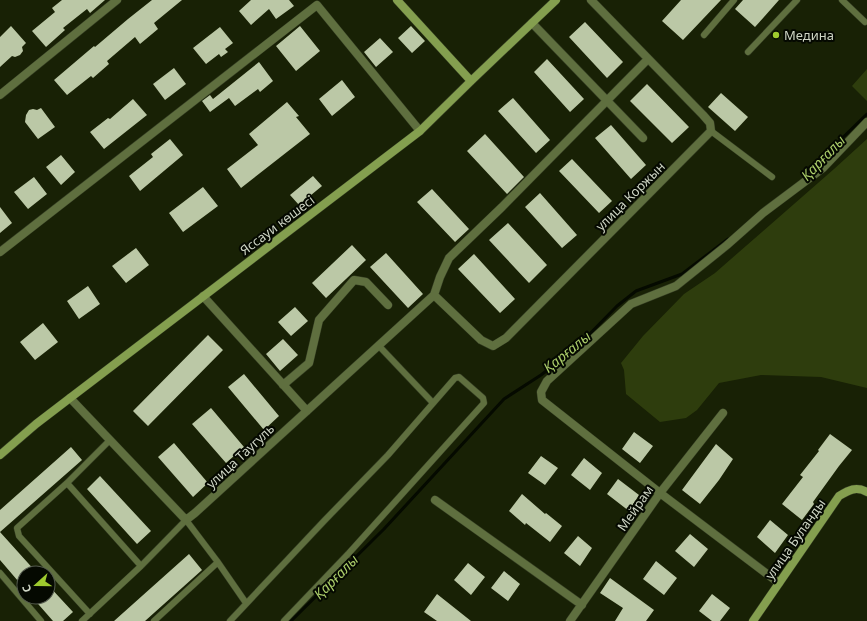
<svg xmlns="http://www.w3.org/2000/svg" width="867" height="621" font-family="'Noto Sans',sans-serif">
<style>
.green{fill:#2e3d0d}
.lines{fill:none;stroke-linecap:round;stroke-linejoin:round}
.stream{stroke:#050a00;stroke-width:3}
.building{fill:#bbc8a6}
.lane-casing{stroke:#353e24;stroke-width:7}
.street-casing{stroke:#353e24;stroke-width:9}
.secondary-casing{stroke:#353e24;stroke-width:9}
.lane{stroke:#5f6f3f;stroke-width:6}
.street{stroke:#5f6f3f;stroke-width:8}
.secondary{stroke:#849f4f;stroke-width:8}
.poi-dot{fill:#9eca2e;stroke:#050901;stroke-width:1.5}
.labels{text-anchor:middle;stroke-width:4;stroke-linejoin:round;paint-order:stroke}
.poi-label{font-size:13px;fill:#ced5c4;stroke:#050901;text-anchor:start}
.street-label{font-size:13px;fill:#ced5c4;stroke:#050901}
.water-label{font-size:14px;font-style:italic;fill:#acce6a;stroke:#050901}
</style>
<rect width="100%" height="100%" fill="#182105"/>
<path class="green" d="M867,69V101L852,86Z
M867,139V388L821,377L761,375L719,383L697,410L686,418L660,422L626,394L624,370L621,363L643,336L684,294L715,273L834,169Z"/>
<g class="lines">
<path class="stream" d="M814,171L832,148L867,114
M291,621L384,529L504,399L541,375L576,348L617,306L636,291L682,274L728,239"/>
</g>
<path class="building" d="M62,0H105L90,13L87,9L63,28L65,30L46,47L32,31L55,12L52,8Z
M152,0H182L154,23L158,29L140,44L135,37L107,61L109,64L93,78L91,76L67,95L54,80L94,46L95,47L128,19Z
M251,0H289L294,6L276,19L269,9L251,25L239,11Z
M681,0H721L683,40L662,21Z
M743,0H779L755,27L735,9Z
M585,22L623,62L607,78L569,37Z
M11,26L26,43L22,47L23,51L20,55L15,57L12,56L0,67V37Z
M300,26L320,51L296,71L276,46Z
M411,26L425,41L412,53L398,38Z
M220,27L233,43L225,49L228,52L221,57L219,54L206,64L193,48Z
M380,38L393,52L376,67L364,52Z
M547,59L584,99L570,112L534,72Z
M259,62L273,81L260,92L258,89L235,106L229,98L210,112L202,101L210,95L213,99Z
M174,68L186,84L165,100L153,84Z
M342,80L355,97L332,116L319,99Z
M647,84L689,127L672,143L630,101Z
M721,93L748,117L735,131L708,107Z
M513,98L550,140L536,153L498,111Z
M133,99L147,115L104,149L90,132L108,118L110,119Z
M287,102L299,116L296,117L310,134L241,188L227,169L258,145L249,134Z
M41,108L55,127L38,139L25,122L26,115L29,110L33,109L37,110Z
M611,125L646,165L631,179L595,138Z
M485,134L524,177L507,194L467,151Z
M170,139L183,155L140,191L129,176L153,157L151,154Z
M61,155L75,172L61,185L46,167Z
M572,159L612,201L599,213L559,171Z
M313,176L322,186L299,205L290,195Z
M34,177L47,194L28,209L14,192Z
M203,187L218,206L183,232L169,213Z
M432,189L469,229L455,242L417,202Z
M540,193L577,235L562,248L525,207Z
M0,207L12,223L0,233Z
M508,223L547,265L529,283L489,240Z
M352,245L366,260L326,298L312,283Z
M136,248L149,265L126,283L112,266Z
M386,253L423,294L408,308L370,267Z
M474,254L515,299L500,313L458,269Z
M88,286L100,304L79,319L67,301Z
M295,307L308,321L291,336L278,322Z
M43,323L58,342L35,360L20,342Z
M208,335L223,350L148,426L133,411Z
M283,339L298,355L280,371L266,354Z
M244,374L279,416L264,430L228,387Z
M211,408L244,447L226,463L192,424Z
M634,432L653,446L640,463L622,449Z
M830,434L852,450L839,466L813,502L814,504L802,520L782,504L803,477L800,475L819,451L818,450Z
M174,443L208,483L193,497L158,457Z
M716,444L733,459L719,480L700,504L682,490Z
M71,447L82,460L0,532L37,573H24V588L0,560V510Z
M541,456L558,468L545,485L528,473Z
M584,458L602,473L590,490L571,475Z
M100,476L151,531L137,544L87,489Z
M618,479L639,495L629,511L607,494Z
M522,494L545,514L546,513L562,526L550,542L526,523L525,525L509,511Z
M770,520L788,535L775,553L757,537Z
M690,534L708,549L694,567L675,551Z
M578,536L592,548L580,566L564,553Z
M189,554L202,570L145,621H114Z
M656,561L677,578L664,595L643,579Z
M468,563L485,577L471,595L454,580Z
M504,571L520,584L508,601L491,588Z
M610,578L654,610L646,621H615L623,608L600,593Z
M48,585L73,612L63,621H53L32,597H48Z
M437,594L471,621H437L424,612Z
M712,594L730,608L720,621H712L699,611Z"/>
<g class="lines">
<g class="lane-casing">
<path id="lane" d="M842,0L865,22
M704,35L734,0
M748,52L797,0
M711,131L772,177
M379,346L433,403
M67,483L141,566
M217,561L246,603
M0,573L41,621
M90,614L19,536L17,528L67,483L110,440
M82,621L141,566L186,520L217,561V563L154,621
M230,621L324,521L388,455L455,378L459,377L483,398L484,403L349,553L284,621"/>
</g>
<g class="street-casing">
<path id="street" d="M532,23L643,138
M0,95L117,0
M0,252L317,5L420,131
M434,295L481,340L493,346L506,338L711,131L710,123L703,115L591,0
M434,295L440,277L449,258L502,207L648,59
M203,296L307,411
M283,385L309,363L319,320L354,280L366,282L388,305
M70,398L186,520L195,513L434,295
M435,500L582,605
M779,583L660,493L542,400L541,392L547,381L631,304L676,286L727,245L763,213L823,168L867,122
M570,621L660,493L723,413"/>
</g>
<g class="secondary-casing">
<path id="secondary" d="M397,0L471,81
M0,455L36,424L70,398L420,131L471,81L556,0
M753,621L839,496C849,490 856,486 867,492"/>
</g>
<use href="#lane" class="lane"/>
<use href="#street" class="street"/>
<use href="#secondary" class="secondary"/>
</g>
<circle class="poi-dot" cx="776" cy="35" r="4"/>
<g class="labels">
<g class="poi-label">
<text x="784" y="40">Медина</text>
</g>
<g class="street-label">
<text transform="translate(630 196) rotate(-45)" y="5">улица Коржын</text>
<text transform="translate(277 225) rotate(-37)" y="5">Яссауи көшесі</text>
<text transform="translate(240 456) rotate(-43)" y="5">улица Таугуль</text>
<text transform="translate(635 508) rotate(-55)" y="5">Мейрам</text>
<text transform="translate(795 539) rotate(-55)" y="5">улица Буланды</text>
</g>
<g class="water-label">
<text transform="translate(823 158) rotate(-46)" y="5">Қарғалы</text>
<text transform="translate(567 352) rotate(-39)" y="5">Қарғалы</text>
<text transform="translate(336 577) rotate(-45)" y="5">Қарғалы</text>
</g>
</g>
<g transform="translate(36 585) rotate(249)"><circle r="19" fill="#050901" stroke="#555b4f"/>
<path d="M0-3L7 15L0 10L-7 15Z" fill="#9eca2e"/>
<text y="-6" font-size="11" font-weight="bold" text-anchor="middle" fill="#ced5c4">С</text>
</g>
</svg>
